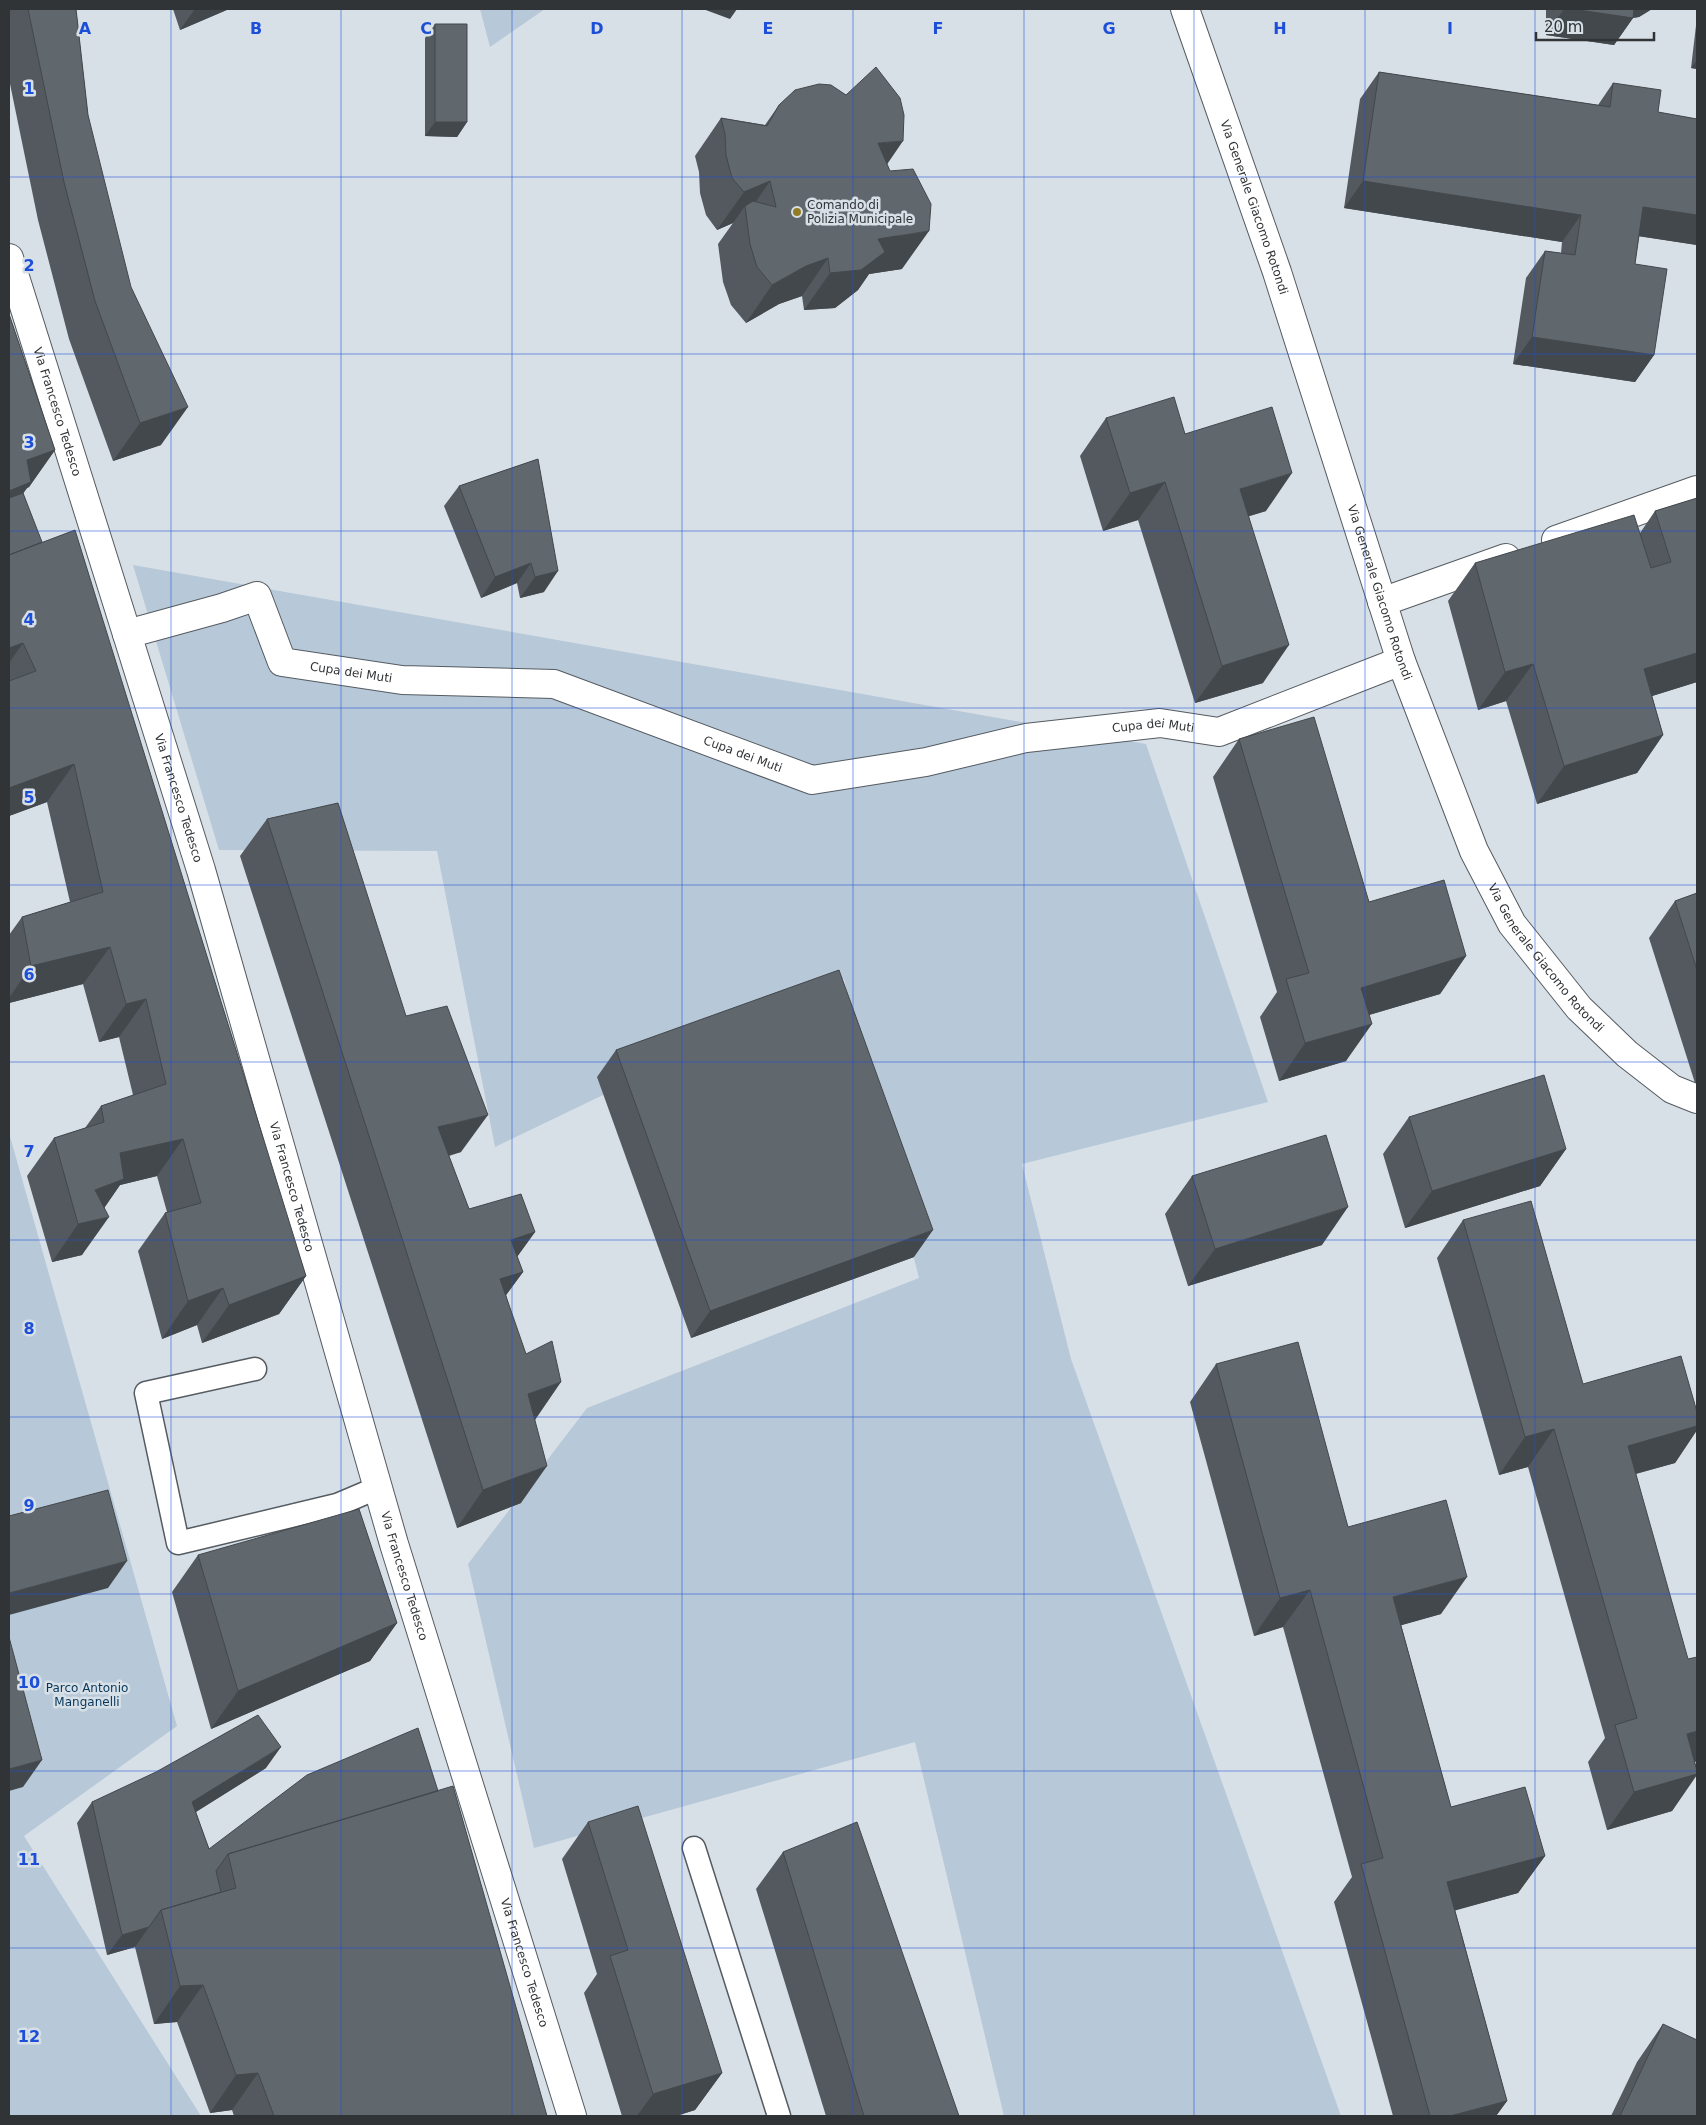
<svg xmlns="http://www.w3.org/2000/svg" width="1706" height="2125" font-family="'DejaVu Sans',sans-serif">
<style>
.green{fill:#b7c8d8}
.lines{fill:none;stroke-linecap:round;stroke-linejoin:round}
.service-casing{stroke:#545b61;stroke-width:25}
.minor-casing{stroke:#545b61;stroke-width:30}
.tertiary-casing{stroke:#545b61;stroke-width:30}
.service{stroke:#fff;stroke-width:22}
.minor{stroke:#fff;stroke-width:28}
.tertiary{stroke:#fff;stroke-width:28}
.wall{fill:#53595e}
.shaded-wall{fill:#43484c}
.building{fill:#60676d;stroke:#43484c}
.grid{fill:none;stroke:#1d4ed8;stroke-width:1;stroke-opacity:0.55}
.poi-dot{fill:#927d24;stroke:#d8e0e7;stroke-width:2}
.labels{text-anchor:middle;stroke-width:5;stroke-linejoin:round;paint-order:stroke}
.poi-label{font-size:12px;fill:#313437;stroke:#d8e0e7;text-anchor:start}
.street-label{font-size:12px;fill:#313437;stroke:#d8e0e7}
.park-label{font-size:12px;fill:#06375a;stroke:#d8e0e7}
.grid-label{font-size:16px;text-anchor:middle;font-weight:bold;fill:#1d4ed8;stroke:#d8e0e7;stroke-width:5;stroke-linejoin:round;paint-order:stroke}
</style>
<rect width="100%" height="100%" fill="#d8e0e7"/>
<path class="green" d="M480,9H545L490,47Z
M133,565L1146,744L1268,1102L1022,1164L1071,1359L1341,2116H1004L915,1742L534,1848L468,1564L587,1408L919,1278L844,979L495,1147L437,851L219,850Z
M9,1133L177,1726L24,1836L201,2116H9Z"/>
<g class="lines">
<g class="service-casing">
<path id="service" d="M255,1369L146,1393L178,1543L337,1505L377,1488
M694,1848L779,2116"/>
</g>
<g class="minor-casing">
<g id="minor">
<path d="M1556,540L1697,490"/>
<path d="M1382,602L1506,558"/>
<path id="s1" d="M127,634L222,608L257,596L282,662L402,680L554,684L812,780L926,762L1026,738L1160,723L1219,732L1401,661"/>
</g>
</g>
<g class="tertiary-casing">
<g id="tertiary">
<path id="s2" d="M1185,9L1277,272L1401,661L1474,851L1512,924L1579,1008L1627,1054L1672,1089L1697,1099"/>
<path id="s3" d="M9,258L201,870L394,1544L572,2116"/>
</g>
</g>
<use href="#service" class="service"/>
<use href="#minor" class="minor"/>
<use href="#tertiary" class="tertiary"/>
</g>
<path class="wall" d="M9,9H76L88,115L161,445L113,461L69,339L38,220L9,79Z
M173,9H229L180,30Z
M1546,9H1652L1639,17L1633,18L1614,45L1546,35Z
M1697,17V69L1691,68Z
M435,24L467,122L457,137L425,136V38Z
M1379,72L1598,105L1613,83L1658,112L1697,119V245L1639,236L1635,264L1654,355L1635,382L1513,364L1526,278L1545,251L1561,253L1562,242L1344,208L1360,99Z
M779,105L887,165L902,269L869,274L858,290L835,308L804,310L802,296L779,304L746,323L731,305L723,282L718,244L733,223L717,230L706,215L700,193L699,172L695,156L721,118L765,125Z
M9,314L55,450L29,487L27,488L23,493L306,1276L279,1314L202,1343L197,1325L162,1339L138,1251L165,1213L167,1212L157,1176L120,1185L104,1208L82,1255L52,1262L27,1176L54,1138L85,1128L101,1106L133,1095L119,1037L99,1042L83,984L9,1003V935L22,917L70,902L47,802L9,816Z
M1106,418L1185,434L1266,511L1249,516L1263,683L1195,703L1138,520L1103,531L1080,456Z
M538,459L544,592L520,598L517,583L481,598L444,506L459,486Z
M1697,498V682L1652,696L1663,735L1637,773L1537,804L1506,701L1478,710L1448,601L1475,563L1640,533L1655,511Z
M1239,739L1369,902L1466,956L1440,994L1369,1015L1346,1061L1279,1081L1260,1017L1277,992L1213,777Z
M267,819L406,1016L461,1152L449,1156L469,1209L535,1232L517,1257L523,1272L506,1295L535,1420L521,1503L457,1528L240,856Z
M1697,893V1082L1695,1083L1649,938L1675,901Z
M616,1050L914,1257L691,1338L597,1077Z
M1409,1117L1566,1149L1540,1186L1405,1228L1383,1154Z
M1192,1176L1322,1245L1188,1286L1165,1214Z
M1463,1220L1583,1384L1697,1412V1430L1675,1463L1636,1474L1697,1761L1695,1762L1697,1771V1775L1672,1811L1607,1830L1588,1762L1605,1738L1528,1467L1499,1475L1437,1258Z
M1216,1364L1348,1527L1441,1614L1401,1625L1451,1807L1545,1856L1518,1893L1455,1910L1507,2101L1496,2116H1393L1334,1902L1352,1877L1283,1627L1254,1636L1190,1402Z
M198,1555L397,1623L370,1661L211,1729L172,1592Z
M266,1768L196,1812L209,1849L438,1791L547,2116H234L232,2110L210,2113L177,2022L154,2024L135,1947L107,1955L77,1823L92,1802Z
M588,1822L722,2073L695,2110L676,2116H622L584,1993L597,1974L562,1859Z
M783,1852L959,2116H826L756,1889Z
M1663,2024L1697,2116H1611L1637,2062Z"/>
<path class="shaded-wall" d="M195,9H229L180,30Z
M703,9H737L730,19Z
M1564,9H1652L1639,17L1632,18H1633L1614,45L1546,35Z
M1697,60V69L1691,68Z
M435,122H467L457,137L425,136Z
M903,141L877,179L878,143Z
M770,181L746,216L745,206L733,223L717,230L744,192Z
M1363,181L1581,215L1562,242L1344,208Z
M1643,207L1697,215V245L1624,234Z
M929,231L902,269L869,274L858,290L835,308L804,310L830,273L878,239Z
M828,258L802,296L779,304L746,323L772,285L806,266Z
M1532,337L1654,355L1635,382L1513,364Z
M188,407L161,445L113,461L140,423Z
M55,450L29,487L27,488L9,514V487L27,460Z
M1292,473L1266,511L1214,527L1240,489Z
M1165,482L1138,520L1103,531L1130,493Z
M531,563L517,583L481,598L495,577Z
M558,571L544,592L520,598L535,577Z
M23,643L9,663V648Z
M1289,645L1263,683L1195,703L1222,666Z
M1697,653V682L1617,707L1644,669Z
M1533,664L1506,701L1478,710L1505,672Z
M1663,735L1637,773L1537,804L1564,766Z
M74,764L47,802L9,816V788Z
M110,947L83,984L9,1003V998L31,966Z
M1466,956L1440,994L1335,1025L1361,988Z
M146,999L119,1037L99,1042L126,1004Z
M1372,1024L1346,1061L1279,1081L1305,1043Z
M488,1115L461,1152L411,1165L438,1127Z
M183,1139L157,1176L120,1185L98,1217H76L120,1153Z
M1566,1149L1540,1186L1405,1228L1432,1191Z
M1348,1207L1322,1245L1188,1286L1215,1249Z
M109,1217L82,1255L52,1262L78,1224Z
M933,1230L914,1257L691,1338L710,1311Z
M535,1232L508,1269L511,1240Z
M523,1272L496,1309L500,1279Z
M306,1276L279,1314L202,1343L229,1305Z
M223,1288L197,1325L162,1339L188,1301Z
M561,1382L535,1420L528,1394Z
M1697,1426V1430L1675,1463L1601,1483L1628,1446Z
M1554,1429L1528,1467L1499,1475L1525,1437Z
M547,1466L521,1503L457,1528L483,1490Z
M127,1561L108,1588L9,1615V1593Z
M1467,1577L1441,1614L1367,1635L1393,1597Z
M1310,1590L1283,1627L1254,1636L1280,1598Z
M397,1623L370,1661L211,1729L238,1691Z
M1697,1731V1761L1660,1772L1687,1734Z
M281,1747L266,1768L178,1823L192,1802Z
M42,1760L23,1787L9,1791V1769Z
M1697,1774L1672,1811L1607,1830L1634,1792Z
M1545,1856L1518,1893L1421,1920L1447,1882Z
M149,1927L135,1947L107,1955L122,1935Z
M203,1985L177,2022L154,2024L180,1986Z
M258,2073L232,2110L210,2113L236,2075Z
M722,2073L695,2110L676,2116H637L653,2094Z
M1507,2101L1496,2116H1450Z"/>
<path class="building" d="M28,9H76L88,115L131,287L188,407L140,423L95,301L64,182Z
M1572,9H1634L1633,18Z
M435,24H467V122H435Z
M876,67L900,98L904,115L903,141L878,143L890,171L913,169L931,204L929,231L878,239L885,252L861,270L830,273L828,258L806,266L772,285L757,267L750,244L745,206L753,201L776,207L770,181L744,192L732,178L726,155L725,134L721,118L767,126L779,105L795,90L819,84L831,85L846,95Z
M1379,72L1610,107L1613,83L1661,90L1658,112L1697,119V215L1643,207L1635,264L1667,269L1654,355L1532,337L1545,251L1575,255L1581,215L1363,181Z
M9,314L55,450L27,460L31,482L9,491Z
M1174,397L1185,434L1272,407L1292,473L1240,489L1289,645L1222,666L1165,482L1130,493L1106,418Z
M538,459L558,571L535,577L531,563L495,577L459,486Z
M23,493L42,542L9,555V498Z
M1697,498V653L1644,669L1663,735L1564,766L1533,664L1505,672L1475,563L1634,515L1651,568L1671,562L1655,511Z
M75,530L306,1276L229,1305L223,1288L188,1301L165,1213L201,1203L183,1139L120,1153L124,1179L95,1190L109,1217L78,1224L54,1138L104,1122L101,1106L166,1084L146,999L126,1004L110,947L31,966L22,917L103,892L74,764L9,788V681L36,671L23,643L9,648V555Z
M1314,717L1369,902L1444,880L1466,956L1361,988L1372,1024L1305,1043L1286,979L1309,973L1239,739Z
M338,803L406,1016L447,1006L488,1115L438,1127L469,1209L521,1194L535,1232L511,1240L523,1272L500,1279L526,1354L552,1341L561,1382L528,1394L547,1466L483,1490L267,819Z
M1697,893V970L1675,901Z
M839,970L933,1230L710,1311L616,1050Z
M1544,1075L1566,1149L1432,1191L1409,1117Z
M1326,1135L1348,1207L1215,1249L1192,1176Z
M1531,1201L1583,1384L1681,1356L1697,1412V1426L1628,1446L1688,1659L1697,1657V1731L1687,1734L1697,1771V1774L1634,1792L1615,1725L1637,1718L1554,1429L1525,1437L1463,1220Z
M1298,1342L1348,1527L1446,1500L1467,1577L1393,1597L1451,1807L1525,1787L1545,1856L1447,1882L1507,2101L1450,2116H1430L1361,1864L1383,1858L1310,1590L1280,1598L1216,1364Z
M108,1490L127,1561L9,1593V1516Z
M359,1509L397,1623L238,1691L198,1555Z
M9,1637L42,1760L9,1769Z
M258,1715L281,1747L192,1802L209,1849L307,1775L418,1728L438,1791L228,1854L216,1871L221,1892L161,1910L149,1927L122,1935L92,1802L156,1772Z
M453,1786L547,2116H274L258,2073L236,2075L203,1985L180,1986L161,1910L236,1888L228,1854Z
M638,1806L722,2073L653,2094L610,1956L628,1950L588,1822Z
M857,1822L959,2116H864L783,1852Z
M1663,2024L1697,2040V2116H1620Z"/>
<path class="grid" d="M171,9V2116M341,9V2116M512,9V2116M682,9V2116M853,9V2116M1024,9V2116M1194,9V2116M1365,9V2116M1535,9V2116M9,177H1697M9,354H1697M9,531H1697M9,708H1697M9,885H1697M9,1062H1697M9,1240H1697M9,1417H1697M9,1594H1697M9,1771H1697M9,1948H1697"/>
<circle class="poi-dot" cx="797" cy="212" r="5"/>
<g class="labels">
<g class="poi-label">
<text x="807" y="209">Comando di<tspan x="807" dy="14">Polizia Municipale</tspan></text>
</g>
<g class="street-label">
<text dy="4" stroke="none"><textPath href="#s2" startOffset="210">Via Generale Giacomo Rotondi</textPath></text>
<text dy="4" stroke="none"><textPath href="#s3" startOffset="161">Via Francesco Tedesco</textPath></text>
<text dy="4" stroke="none"><textPath href="#s2" startOffset="615">Via Generale Giacomo Rotondi</textPath></text>
<text dy="4" stroke="none"><textPath href="#s1" startOffset="276">Cupa dei Muti</textPath></text>
<text dy="4" stroke="none"><textPath href="#s1" startOffset="1101">Cupa dei Muti</textPath></text>
<text dy="4" stroke="none"><textPath href="#s1" startOffset="681">Cupa dei Muti</textPath></text>
<text dy="4" stroke="none"><textPath href="#s3" startOffset="566">Via Francesco Tedesco</textPath></text>
<text dy="4" stroke="none"><textPath href="#s2" startOffset="1020">Via Generale Giacomo Rotondi</textPath></text>
<text dy="4" stroke="none"><textPath href="#s3" startOffset="971">Via Francesco Tedesco</textPath></text>
<text dy="4" stroke="none"><textPath href="#s3" startOffset="1376">Via Francesco Tedesco</textPath></text>
<text dy="4" stroke="none"><textPath href="#s3" startOffset="1781">Via Francesco Tedesco</textPath></text>
</g>
<g class="park-label">
<text x="87" y="1692">Parco Antonio<tspan x="87" dy="14">Manganelli</tspan></text>
</g>
</g>
<g class="grid-label">
<text x="85" y="34">A</text>
<text x="256" y="34">B</text>
<text x="426" y="34">C</text>
<text x="597" y="34">D</text>
<text x="768" y="34">E</text>
<text x="938" y="34">F</text>
<text x="1109" y="34">G</text>
<text x="1280" y="34">H</text>
<text x="1450" y="34">I</text>
<text x="29" y="94">1</text>
<text x="29" y="271">2</text>
<text x="29" y="448">3</text>
<text x="29" y="625">4</text>
<text x="29" y="803">5</text>
<text x="29" y="980">6</text>
<text x="29" y="1157">7</text>
<text x="29" y="1334">8</text>
<text x="29" y="1511">9</text>
<text x="29" y="1688">10</text>
<text x="29" y="1865">11</text>
<text x="29" y="2042">12</text>
</g>
<rect width="1706" height="2125" fill="none" stroke="#313437" stroke-width="20"/>
<path d="M1536 32v8h118v-8" fill="none" stroke="#313437" stroke-width="2.5"/>
<text x="1544" y="32" font-size="15" fill="#313437" stroke="#d8e0e7" stroke-width="4" paint-order="stroke">20 m</text>
</svg>
